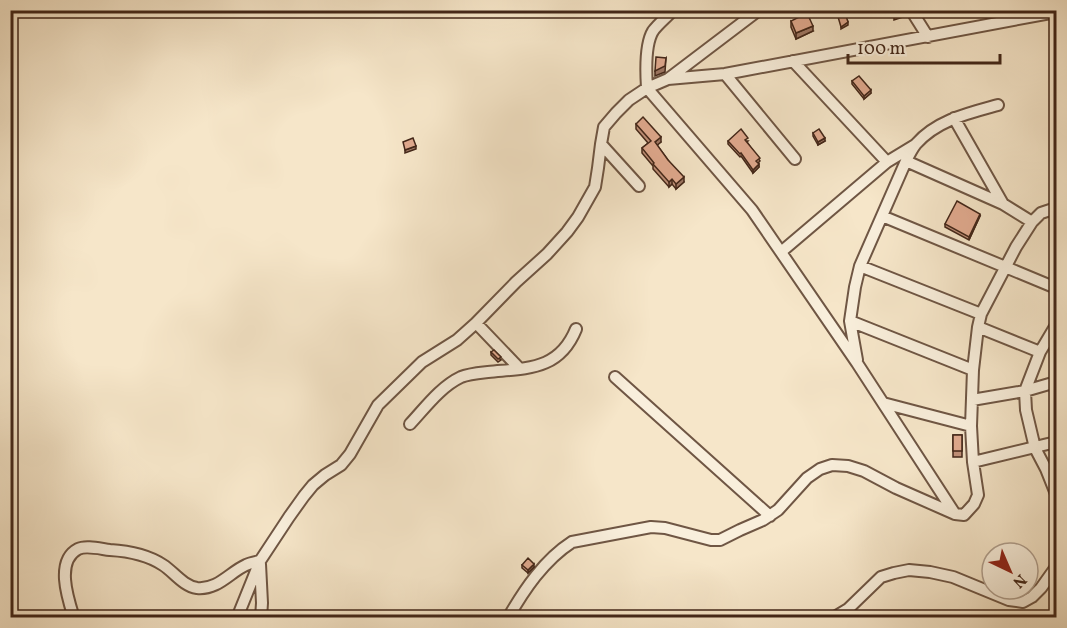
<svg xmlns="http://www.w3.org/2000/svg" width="1067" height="628" font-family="Vollkorn,serif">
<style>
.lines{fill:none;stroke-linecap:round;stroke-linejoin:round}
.minor-casing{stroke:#6f5644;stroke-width:14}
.minor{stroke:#f9efdc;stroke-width:10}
.wall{fill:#c2927b;stroke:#422618;stroke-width:1.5}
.shaded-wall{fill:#9e7764;stroke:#422618;stroke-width:1.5}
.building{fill:#e1aa8f;stroke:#422618;stroke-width:1.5}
</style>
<rect width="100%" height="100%" fill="#f6e6c9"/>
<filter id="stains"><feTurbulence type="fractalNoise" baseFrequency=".00333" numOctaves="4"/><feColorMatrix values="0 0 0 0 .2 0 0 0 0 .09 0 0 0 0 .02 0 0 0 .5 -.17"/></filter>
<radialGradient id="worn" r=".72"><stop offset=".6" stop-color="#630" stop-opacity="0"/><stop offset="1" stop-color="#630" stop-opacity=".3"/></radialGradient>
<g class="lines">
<g class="minor-casing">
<path id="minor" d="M673,10C667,17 658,24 653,31C645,44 646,73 647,88L752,210L857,363L955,514
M911,10L928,37
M793,61L887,162
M725,74L795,159
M668,79L725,74L1056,12
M954,118L1003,204
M601,144L639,186
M906,161L1003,204L1032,222
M882,216L1056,288
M781,252L887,162L915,145
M860,266L981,314
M850,321L973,370
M476,323L520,369
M1056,325L1040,352L1025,391L1026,410L1035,448L1046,469L1056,494
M978,327L1040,352
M857,360L850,321L855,287L860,266L906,161C909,155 912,149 916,144C937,120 969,113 998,105
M615,377L770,516
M972,400L1025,391L1056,382
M883,403L971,426
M410,424C425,408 440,387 461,377C468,374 479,373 488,372C526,368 559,371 576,329
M973,462L1056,442
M260,564L262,603L261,618
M10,612L15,618
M74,618C68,599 55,561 78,549C86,545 101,549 110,550C127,551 148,555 163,565C174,572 183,586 197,588C218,590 230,572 246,565C250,563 255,562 260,561
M237,618L260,561L289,517L304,496L313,485L325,475L341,465L350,454L378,405L422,362L457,340L476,323L516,282L547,254L567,232L578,217L595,187L598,168L601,144L604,127L616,113L629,100L647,88L668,79L759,10
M508,618C524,590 544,560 572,542L651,527L665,528L711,540H720L740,530L763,520L778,510L807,478L820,469L832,465L848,466L864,471L896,488L955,514L964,515L974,504L978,495L973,462L971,426L973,370L978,327L981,314L1016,247L1032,222L1041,213L1056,208
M833,618L848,609L881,577L894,573L909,570L930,572L953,577L1009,600L1023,602L1032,597L1041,588L1056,567"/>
</g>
<use href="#minor" class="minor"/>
</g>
<path class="wall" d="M791,21L813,31L796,39L791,27Z
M852,81L871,93L864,99L852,84Z
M636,124L661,142L657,145L684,182L676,189L672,184L669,187L653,169V166L642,153V148L648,143L636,129Z
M813,133L825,141L818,145L813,136Z
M728,141H748L747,142L760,161L758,163L759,167L753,173L741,156L740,157L728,144Z
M980,216L969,240L945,227V224Z
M491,352L501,360L498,362L491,355Z
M953,435H962V457H953Z
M522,565L534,567L528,573L522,568Z"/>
<path class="shaded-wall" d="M904,10H906V16L894,20V14Z
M848,22V25L841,29V27Z
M813,26V31L796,39V33Z
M666,58L665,72L655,76V71Z
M871,90V93L864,99V96Z
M661,137V142L655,147V142Z
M825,138V141L818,145V142Z
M416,146V149L405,153V150Z
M759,164V167L753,173V170Z
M684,177V182L676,189V184Z
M672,179V184L669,187V182Z
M980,214V216L969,240V237Z
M534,564V567L528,573V570Z"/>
<path class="building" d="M836,10H844L848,22L841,27Z
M892,10H904L894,14Z
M807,13L813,26L796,33L791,21Z
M656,57L666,58L665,66L655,71Z
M859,76L871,90L864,96L852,81Z
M643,117L661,137L655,142L668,160L684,177L676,184L672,179L669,182L653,164L654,163L642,148L651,141L636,124Z
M741,129L748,138L745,140L760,158L756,161L759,164L753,170L741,153L740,154L728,141Z
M819,129L825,138L818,142L813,133Z
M413,138L416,146L405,150L403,142Z
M957,201L980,214L969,237L945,224Z
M494,350L501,357L498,359L491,352Z
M953,435H962V451H953Z
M528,558L534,564L528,570L522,565Z"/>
<rect width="1067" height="628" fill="none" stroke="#f6e6c9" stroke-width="36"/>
<rect x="12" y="12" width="1043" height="604" fill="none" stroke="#422618" stroke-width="3"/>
<rect x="18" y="18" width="1031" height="592" fill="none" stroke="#422618" stroke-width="1.5"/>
<g transform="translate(1010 571) rotate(136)"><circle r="28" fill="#f9efdc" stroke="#b09f8e" stroke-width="1.5"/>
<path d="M0-4.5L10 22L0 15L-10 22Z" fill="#8f2418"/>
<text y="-9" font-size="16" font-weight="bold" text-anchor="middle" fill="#422618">N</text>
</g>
<path d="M848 54v9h152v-9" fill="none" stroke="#422618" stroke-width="3"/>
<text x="857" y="54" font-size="18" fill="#422618" stroke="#f9efdc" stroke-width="4.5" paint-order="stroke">100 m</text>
<rect width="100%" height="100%" filter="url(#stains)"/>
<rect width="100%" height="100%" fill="url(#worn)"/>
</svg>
